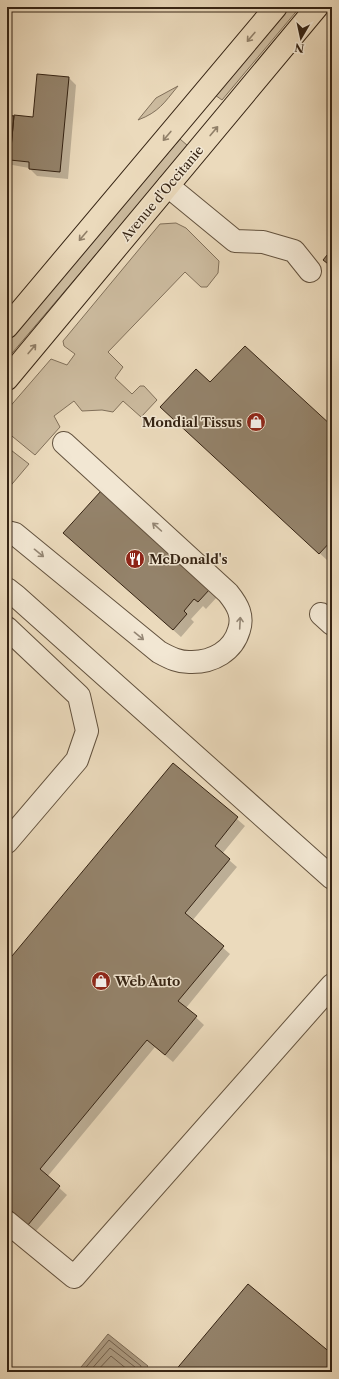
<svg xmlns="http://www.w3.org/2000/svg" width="339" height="1379" font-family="'Libre Caslon Text',serif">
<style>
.green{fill:#ccbb9f;stroke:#81705a}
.water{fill:#ad9c83;stroke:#7d6c57}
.shadow{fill:#0003}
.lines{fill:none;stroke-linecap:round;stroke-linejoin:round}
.shore{stroke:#72604c;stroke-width:1}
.building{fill:#94836b;stroke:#362414}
.minor-casing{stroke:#63523e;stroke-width:24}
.major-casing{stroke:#362414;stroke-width:24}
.minor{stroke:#f2e7d3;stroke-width:22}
.major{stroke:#ebdabc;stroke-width:22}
.oneway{stroke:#907f68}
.oneway2{stroke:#948674}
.labels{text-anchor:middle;stroke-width:3;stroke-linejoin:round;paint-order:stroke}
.street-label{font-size:13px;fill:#362414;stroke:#f2e7d3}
.poi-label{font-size:13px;font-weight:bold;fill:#362414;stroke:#f2e7d3;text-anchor:start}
</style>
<rect width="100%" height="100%" fill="#ebdabc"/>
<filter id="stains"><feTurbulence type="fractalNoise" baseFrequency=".005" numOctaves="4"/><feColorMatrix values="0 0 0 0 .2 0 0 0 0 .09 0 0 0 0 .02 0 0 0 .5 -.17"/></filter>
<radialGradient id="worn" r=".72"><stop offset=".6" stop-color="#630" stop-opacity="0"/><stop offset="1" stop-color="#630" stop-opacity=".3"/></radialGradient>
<path class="green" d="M288,7H300L222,100L215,95Z
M178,86C164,103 159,112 138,120L156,98Z
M180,139L188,146L7,359V342Z
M176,223L186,228L219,261L218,273L207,287H201L185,272L108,352L123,367L115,378L132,394L140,386H144L157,400L141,417L123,401L113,412L102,410L82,411L74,401L54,416L60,427L35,455L7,432V410L51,359L67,365L75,354L64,346L63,341L160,224Z
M7,447L29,464L7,490Z"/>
<path class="water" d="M108,1334L148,1366L143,1372H77Z"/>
<path class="shadow" d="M69,78L76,85L68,179L37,176L29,168L7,164V116L34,118Z
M170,415L332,427V558L328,561Z
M144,526L217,597L206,609L203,606L191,619L194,622L181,637L72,540Z
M173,764L245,826L222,854L237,867L192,921L230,954L186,1008L204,1025L173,1062L155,1047L47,1177L67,1195L36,1231L7,1207V963Z"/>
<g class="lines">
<path class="shore" d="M82,1372L109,1340L141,1366L140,1372
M89,1372L110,1348L135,1367V1372
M96,1372L111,1356L128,1370L129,1372"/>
</g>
<path class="building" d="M37,74L69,77L60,172L29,169V162L10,160L14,115L33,117Z
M7,115L14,116L10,159H7Z
M332,249V267L323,260Z
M245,346L332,426V540L319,554L160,407L196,369L210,382Z
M101,491L210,589L198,602L194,599L184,611L187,614L173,630L63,533Z
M173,763L238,817L215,846L230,859L185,913L224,946L178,1001L197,1016L165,1055L147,1040L40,1169L60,1186L28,1225L7,1207V962Z
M248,1284L332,1354V1372H174Z"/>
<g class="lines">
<g class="minor-casing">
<path id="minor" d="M168,186L235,241L263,242L294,251L310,271
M7,532L15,534L159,652C170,658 180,663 192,662C213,662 233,651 239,630C241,624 241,617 239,611C237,605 232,598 228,593L64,443
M7,589L16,596L332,878
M321,614L332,624
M7,628L79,696L87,731L77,760L7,842
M7,1222L74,1277L332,985"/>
</g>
<g class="major-casing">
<path id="major" d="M7,327L276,7
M7,379L317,7"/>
</g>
<use href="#minor" class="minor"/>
<use href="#major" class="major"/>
</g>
<defs><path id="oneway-shaft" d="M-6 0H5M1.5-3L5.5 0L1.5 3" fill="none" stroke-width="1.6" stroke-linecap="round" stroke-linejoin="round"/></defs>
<g class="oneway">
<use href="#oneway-shaft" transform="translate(251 37) rotate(130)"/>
<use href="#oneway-shaft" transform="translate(214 131) rotate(-50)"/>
<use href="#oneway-shaft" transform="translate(167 136) rotate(130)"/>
<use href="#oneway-shaft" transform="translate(83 236) rotate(130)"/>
<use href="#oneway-shaft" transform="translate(32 349) rotate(-50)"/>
</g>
<g class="oneway2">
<use href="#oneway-shaft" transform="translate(157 527) rotate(-138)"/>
<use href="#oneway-shaft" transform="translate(39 553) rotate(39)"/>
<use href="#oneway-shaft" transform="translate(240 623) rotate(-87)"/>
<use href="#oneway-shaft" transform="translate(139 636) rotate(39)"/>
</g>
<defs>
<g id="shop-disc" transform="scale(1)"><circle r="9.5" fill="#8f2418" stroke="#f2e7d3"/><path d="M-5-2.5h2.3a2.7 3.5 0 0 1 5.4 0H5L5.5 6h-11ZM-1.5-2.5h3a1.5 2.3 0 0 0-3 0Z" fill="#fff"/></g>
<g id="restaurant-disc" transform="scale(1)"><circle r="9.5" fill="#8f2418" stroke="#f2e7d3"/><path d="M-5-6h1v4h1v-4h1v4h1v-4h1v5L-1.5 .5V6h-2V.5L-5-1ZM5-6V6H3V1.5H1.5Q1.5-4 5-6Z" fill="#fff"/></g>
</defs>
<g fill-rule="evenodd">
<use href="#shop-disc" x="256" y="422"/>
<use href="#restaurant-disc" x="135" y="559"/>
<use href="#shop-disc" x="101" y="981"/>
</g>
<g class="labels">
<g class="street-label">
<text transform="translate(162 193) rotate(-50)" y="5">Avenue d'Occitanie</text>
</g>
<g class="poi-label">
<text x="242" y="427" text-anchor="end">Mondial Tissus</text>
<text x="149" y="564">McDonald's</text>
<text x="115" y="986">Web Auto</text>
</g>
</g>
<rect width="339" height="1379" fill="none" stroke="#ebdabc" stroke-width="24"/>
<rect x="8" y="8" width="323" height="1363" fill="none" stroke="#362414" stroke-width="2"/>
<rect x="12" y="12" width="315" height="1355" fill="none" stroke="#362414"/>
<g transform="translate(301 38) rotate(189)" stroke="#f2e7d3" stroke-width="3" paint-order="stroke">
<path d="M0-3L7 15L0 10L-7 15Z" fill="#362414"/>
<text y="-6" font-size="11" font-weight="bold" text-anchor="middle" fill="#362414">N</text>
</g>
<rect width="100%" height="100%" filter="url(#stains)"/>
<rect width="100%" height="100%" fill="url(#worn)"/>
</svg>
